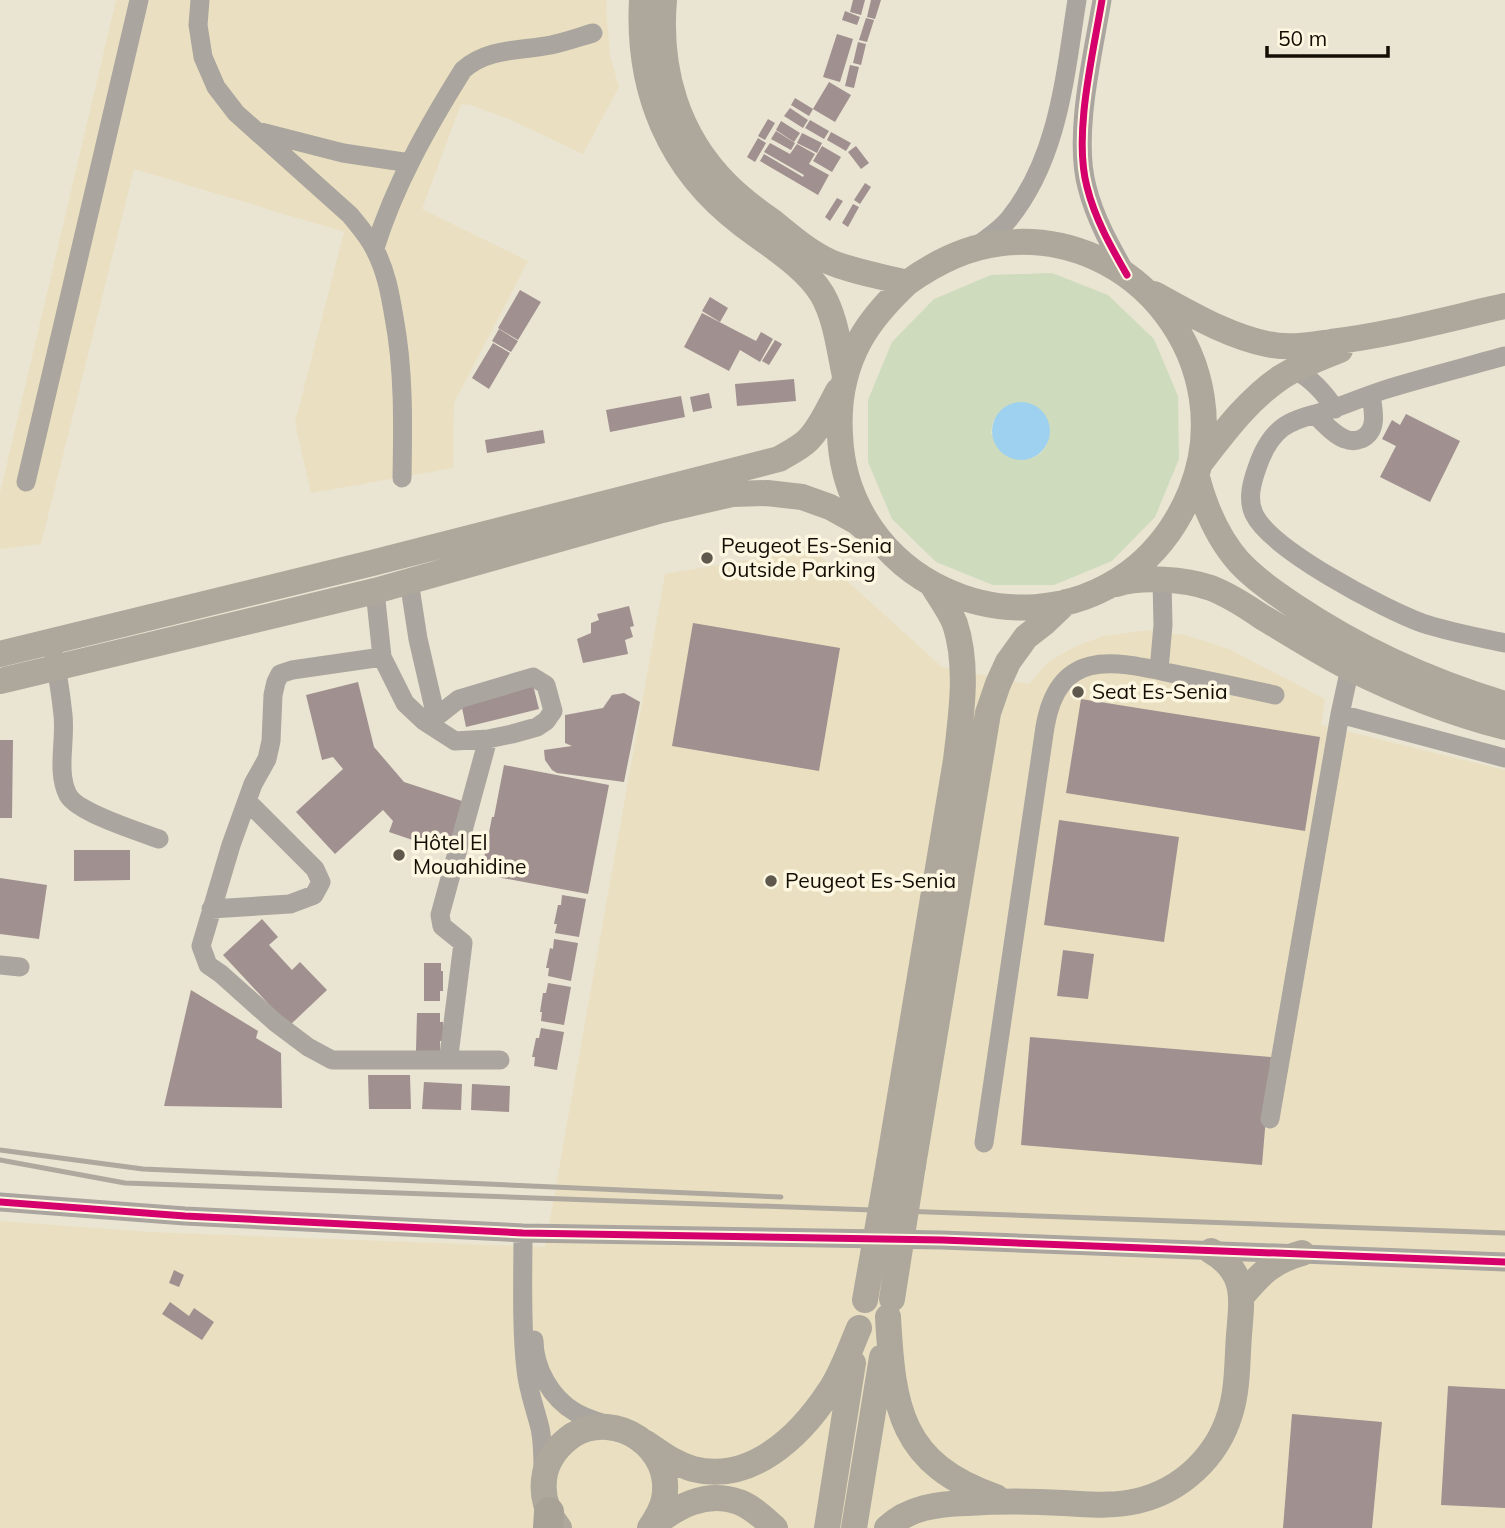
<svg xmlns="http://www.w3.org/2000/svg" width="1505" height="1528" font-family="Mulish,sans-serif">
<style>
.built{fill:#eae0c1}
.green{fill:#cedcbd;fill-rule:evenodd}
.water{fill:#9dd1ef}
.building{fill:#a0908f}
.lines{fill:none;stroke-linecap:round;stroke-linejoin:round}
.minor{stroke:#aaa59e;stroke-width:19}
.major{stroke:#aea89c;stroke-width:26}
.highway{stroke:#a8a296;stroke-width:30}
.rail{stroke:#aea89e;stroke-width:5}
.major-bridge{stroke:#aea89c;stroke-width:26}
.cycleway-casing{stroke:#fdf7e2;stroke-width:11}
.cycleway{stroke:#d6006c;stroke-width:7}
.poi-dot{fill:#5e594c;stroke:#fdf7e2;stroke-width:2.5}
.labels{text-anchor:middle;stroke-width:7;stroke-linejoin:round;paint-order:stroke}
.poi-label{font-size:21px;fill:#120e04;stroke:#fdf7e2;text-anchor:start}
</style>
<rect width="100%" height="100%" fill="#eae4d2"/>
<path class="built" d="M116,0H607L606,9L610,55L619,87L583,154L509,119L470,105L461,104L422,209L528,261L454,403L453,468L311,493L295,423L344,232L134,169L41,544L0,549V493Z
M812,549L942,667L1029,684L1048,662L1074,647L1103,636L1148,630L1186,635L1229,649L1325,699L1321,725L1505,770V1528H0V1221L150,1232L545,1247L665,574Z"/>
<path class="green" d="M1052,273L1108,295L1154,339L1178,396L1179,459L1155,517L1112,561L1054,585H993L936,562L892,519L868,462V400L892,342L934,299L991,275ZM1001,410L1047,445L1041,453L1032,458L991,434L993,421Z"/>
<path class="water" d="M992 431a29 29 0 1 1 58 0a29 29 0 1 1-58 0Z"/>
<path class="building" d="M853,0H865L861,15L850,12Z
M871,0H881L875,19L867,17Z
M845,11L860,17L857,25L842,20Z
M866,18L874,20L867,42L859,40Z
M837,34L853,39L840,82L823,77Z
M858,42L866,44L861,65L853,63Z
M850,65L859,67L854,88L845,86Z
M829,82L851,95L835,122L813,109Z
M795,98L813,109L809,116L791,105Z
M790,108L808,120L803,128L784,116Z
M768,119L775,123L765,140L758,136Z
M810,120L829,131L824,139L805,128Z
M781,121L800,133L794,142L776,130Z
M776,131L795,143L791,150L771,139Z
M831,132L851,143L846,151L827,140Z
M802,133L822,143L817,153L797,143Z
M758,138L766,143L755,162L747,157Z
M770,143L790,154L797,144L815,154L809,164L829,175L818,195L760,161L764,154L803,177L804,175L764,152Z
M822,146L841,157L832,172L813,161Z
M856,146L869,163L861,169L848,152Z
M865,183L871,187L860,204L854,200Z
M837,198L843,201L830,221L825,217Z
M853,204L859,207L848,227L842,223Z
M520,290L541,302L518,340L498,328Z
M710,297L728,308L720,322L702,311Z
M702,313L756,341L761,332L773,339L760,362L740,350L729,371L684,347Z
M499,329L518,341L511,352L492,341Z
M775,340L782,344L769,365L762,361Z
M493,343L510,353L489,389L472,378Z
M794,379L796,401L737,406L735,384Z
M709,393L712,408L693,412L690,397Z
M681,396L685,417L610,432L606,410Z
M1406,414L1460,441L1430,502L1380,477L1396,446L1382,439L1392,420L1400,425Z
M543,430L545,443L487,453L485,440Z
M629,606L634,626L630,627L633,637L625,640L628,654L583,663L577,639L591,633V623L599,620L597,614Z
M693,623L840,648L819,771L672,746Z
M358,682L374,747L404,782L468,803L451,853L389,832L393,821L383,810L335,854L296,812L343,769L333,757L322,760L306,695Z
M533,685L539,709L466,727L461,703Z
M624,693L640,702L624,782L557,773L552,770L545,760L544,750L572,746L565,743V715L603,708L612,695Z
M1081,699L1320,737L1305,831L1066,793Z
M0,740H13L12,818H0Z
M504,765L609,785L588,894L481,874L492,817H494Z
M1059,820L1179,837L1164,942L1044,925Z
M74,850H130V880L74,881Z
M0,878L47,885L39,939L0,934Z
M562,895L586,899L579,937L555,933L557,924H554L558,905H561Z
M262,919L278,937L269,945L292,970L300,962L327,990L289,1026L223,955Z
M554,939L578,943L571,981L548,976L549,968H546L550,948L553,949Z
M1063,950L1094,954L1088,999L1057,996Z
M424,963H441V971H443V991H440V1001H424Z
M548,983L571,987L564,1025L541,1021L542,1012H540L543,993H546Z
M191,990L258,1031L256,1038L281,1053L282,1108L164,1106Z
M417,1013H440V1022H443V1041H440V1052L416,1051Z
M541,1028L564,1032L557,1070L534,1066L535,1057H532L536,1038H539Z
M1030,1037L1271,1057L1262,1165L1021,1145Z
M368,1075H410L411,1109H369Z
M424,1082L462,1084L461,1110L422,1109Z
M472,1084L510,1086L509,1112L471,1110Z
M174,1270L184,1275L179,1287L169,1283Z
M170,1302L189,1316L194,1308L214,1322L202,1340L162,1314Z
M1448,1386L1505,1389V1508L1441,1505Z
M1292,1414L1382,1422L1372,1528H1283Z"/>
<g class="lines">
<path class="minor" d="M200,0L198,25L203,57L216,87L236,113L350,215C359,226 369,237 375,250C386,271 390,293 394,317C404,370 403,424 402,478
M1102,0C1093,54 1073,135 1087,187C1095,219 1111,247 1127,275
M257,131L343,153L410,163
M976,247C987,238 1000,230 1009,219C1059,157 1065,75 1077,0
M375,248C395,184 428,126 463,70C487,48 520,51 551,45C565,42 579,37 593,33
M1505,356C1466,367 1426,377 1387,389C1368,395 1350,403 1332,409C1316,415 1296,417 1282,428C1269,438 1262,453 1257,468C1252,482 1247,499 1254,514C1271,550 1384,609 1422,623C1449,632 1477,637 1505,643
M1295,370C1312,379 1324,392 1335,409
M1315,415C1324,423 1334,435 1345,439C1350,441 1356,441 1361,439C1379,431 1373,410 1371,395
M26,482L139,0
M409,581L418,639L436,717
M375,591L382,657L405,703L424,721L455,741L488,739L512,734L537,727L546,721L553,711L546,685L533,677L459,699L436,717L424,721
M54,657C58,676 61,696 63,715C66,740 56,772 68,795C77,812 139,832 159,839
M382,657L292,670L280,674L276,682L273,695L271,741L267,759L253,784L231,845L201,946L208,965L221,974L276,1023L308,1047L332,1060H500
M1159,670L1163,625L1162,580
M1340,714L1505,758
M211,909L290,904L314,895L321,882L315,869L247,801
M0,965L20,967
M449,1055L463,943L442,926L440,915L488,739
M1270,1119L1340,714L1350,668
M984,1143L1045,727C1059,644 1118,662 1180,675C1211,681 1243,688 1275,695
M0,1202L185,1216L523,1233L942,1240L1505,1262
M523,1233C523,1278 521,1325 526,1370C528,1390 535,1408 540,1428C543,1442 543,1457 543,1471
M534,1340C534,1368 551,1398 575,1412C585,1418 596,1421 607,1425"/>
<path class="major" d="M642,0C637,90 669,169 742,224C768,244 805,266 822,294C836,318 839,349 845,376
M664,0C658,70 677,135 727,185C741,199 757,211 773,222C791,237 809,252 830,262C854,272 881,276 907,283C936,262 966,247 1002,243C1138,228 1241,365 1191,491C1178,523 1157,552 1129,573C1013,657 846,579 840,435C838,403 844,369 860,340C872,318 889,300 907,283
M1154,294C1190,313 1227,336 1267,344C1289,349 1310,345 1331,342C1390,335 1447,319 1505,306
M1201,462C1225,431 1248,400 1280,378C1298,366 1320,358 1340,350
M1197,477C1205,508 1217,537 1239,562C1255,579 1274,592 1293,605C1357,648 1431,682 1505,704
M1116,584C1142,576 1185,579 1211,588C1229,595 1246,606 1262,617C1291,634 1320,653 1350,668C1400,693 1451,713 1505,727
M0,654L372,563L779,459C789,453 800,448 808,440C821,427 829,407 838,391
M0,681L375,591L662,510L732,494L767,493L802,497L830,507L857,522L871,534
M889,1163L956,760C961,717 969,666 955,624C950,611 940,598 933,586
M913,1165L988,713L998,684L1008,662L1026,637L1044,623L1066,602
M1242,1296C1261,1273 1273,1261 1302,1253
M888,1317C893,1408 900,1464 996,1497
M646,1443C661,1453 675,1464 693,1469C751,1484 800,1436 829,1392C842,1373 850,1349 859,1328
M652,1526C677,1507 705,1490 739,1502C752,1507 764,1518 775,1528
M559,1528C546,1512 541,1493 545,1473C549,1457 560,1444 573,1435C617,1409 674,1449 664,1499C662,1510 656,1519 650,1528
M827,1528L853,1363
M854,1528L882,1357
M887,1528C909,1507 938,1504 967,1503C999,1501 1031,1501 1063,1503C1087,1504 1113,1507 1137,1501C1181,1491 1217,1457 1230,1414C1238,1389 1237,1361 1239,1335C1242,1298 1247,1272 1211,1251"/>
<path class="highway" d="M548,1528L549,1512"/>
<path class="rail" d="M0,1150L143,1169L781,1197
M0,1160L125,1183L1505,1233"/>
<path class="major-bridge" d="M892,1299L913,1165
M865,1300L889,1163"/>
<g class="cycleway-casing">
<path id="cycleway" d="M1102,0C1093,54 1073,135 1087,187C1095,219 1111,247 1127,275
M0,1202L185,1216L523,1233L942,1240L1505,1262"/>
</g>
<use href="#cycleway" class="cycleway"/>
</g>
<g class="poi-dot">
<circle cx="707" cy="558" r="7"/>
<circle cx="1078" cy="692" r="7"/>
<circle cx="399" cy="855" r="7"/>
<circle cx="771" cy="881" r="7"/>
</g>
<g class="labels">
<g class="poi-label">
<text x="721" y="553">Peugeot Es-Senia<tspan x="721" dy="24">Outside Parking</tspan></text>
<text x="1092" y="699">Seat Es-Senia</text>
<text x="413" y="850">Hôtel El<tspan x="413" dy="24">Mouahidine</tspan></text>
<text x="785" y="888">Peugeot Es-Senia</text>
</g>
</g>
<path d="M1267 46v10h121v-10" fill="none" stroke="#120e04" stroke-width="3.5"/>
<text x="1278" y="46" font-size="21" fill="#120e04" stroke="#fdf7e2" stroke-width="5" paint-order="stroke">50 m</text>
</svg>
